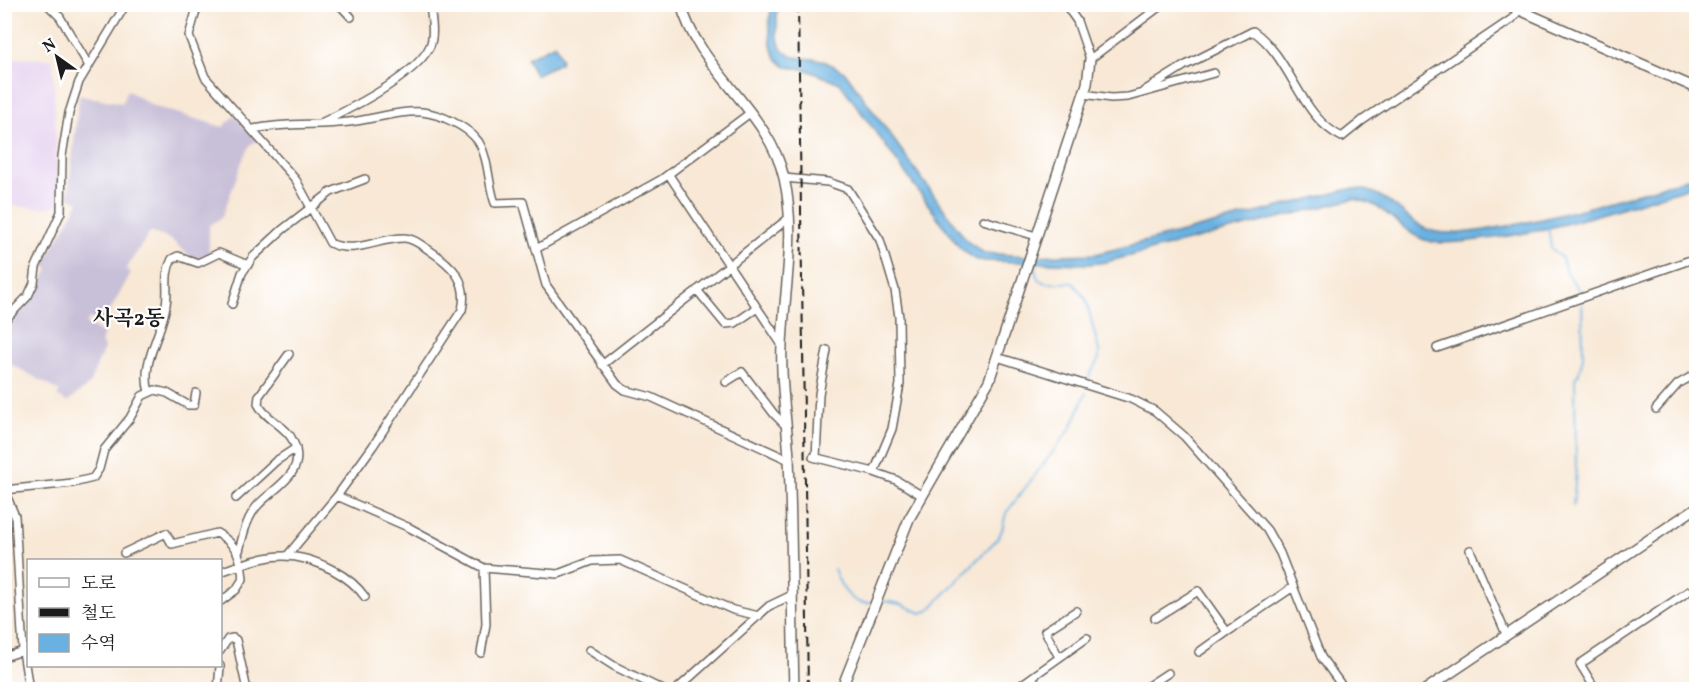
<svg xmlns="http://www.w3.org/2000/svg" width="1701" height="694" font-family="Vollkorn,'Noto Serif KR',serif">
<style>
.built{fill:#e6d2f0}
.industrial{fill:#c8bfd8}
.water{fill:#69b1e1;stroke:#42667e;stroke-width:1.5}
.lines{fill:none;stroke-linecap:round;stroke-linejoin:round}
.stream{stroke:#69b1e1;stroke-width:2}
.street-casing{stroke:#69635d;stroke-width:10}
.secondary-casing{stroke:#69635d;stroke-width:12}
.street{stroke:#fff;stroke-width:7}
.secondary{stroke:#fff;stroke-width:9}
.rail{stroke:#1c1c1c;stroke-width:2;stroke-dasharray:9 4.5;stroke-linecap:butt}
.labels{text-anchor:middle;stroke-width:4.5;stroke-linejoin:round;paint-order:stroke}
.quarter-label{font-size:21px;font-weight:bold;fill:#1c1c1c;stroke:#fff}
</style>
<rect width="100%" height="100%" fill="#fff"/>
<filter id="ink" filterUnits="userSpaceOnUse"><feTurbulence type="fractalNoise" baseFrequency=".0167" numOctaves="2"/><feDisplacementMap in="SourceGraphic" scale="12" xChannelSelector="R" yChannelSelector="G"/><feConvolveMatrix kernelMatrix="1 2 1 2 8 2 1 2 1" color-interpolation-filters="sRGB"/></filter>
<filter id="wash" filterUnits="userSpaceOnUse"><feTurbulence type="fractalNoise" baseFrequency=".008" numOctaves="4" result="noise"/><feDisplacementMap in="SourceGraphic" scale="24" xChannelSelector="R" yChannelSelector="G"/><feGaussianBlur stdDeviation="1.35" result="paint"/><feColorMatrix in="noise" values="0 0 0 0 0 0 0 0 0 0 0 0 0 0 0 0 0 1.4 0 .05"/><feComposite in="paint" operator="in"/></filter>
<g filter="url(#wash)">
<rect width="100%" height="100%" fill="#f8e8d5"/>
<path class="built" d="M5,58L53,59L58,205L43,208L5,205Z"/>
<path class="industrial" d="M127,90L153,106L223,127L235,115L259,140L251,144L243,159L222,217L209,226V254L195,260L170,239L150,232L126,269L131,273L103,323L89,318L86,324L104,334L101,342L104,348L89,385L67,402L57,396L60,392L51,386L5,361V335L49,269L43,265L79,202L68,197L79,95L122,103Z"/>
<path class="water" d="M772,5H777V35L781,49L793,57L822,60L845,72L967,241L984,253L1025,256L1096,254L1349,189C1391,186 1406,228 1437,232C1456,235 1478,231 1496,228C1564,217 1630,195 1696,176V185C1625,206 1552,233 1478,240C1463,242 1447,244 1432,242C1401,236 1389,203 1353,199L1106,262L1090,264L985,261L974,259L959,247L840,83L804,69L786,67L776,58L771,45L769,21Z
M555,44L561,58L560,63L535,75L527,58Z"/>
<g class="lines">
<path class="stream" d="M1548,226L1551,248L1562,258L1566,272L1581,293L1582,299L1583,357L1579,373L1575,378L1576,470L1573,506
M1037,262C1030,292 1058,281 1073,283L1086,299L1099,351V358L1088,379
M834,569C840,586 851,606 870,603
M883,601L901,604L921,613L928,611L998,538L1002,530L1006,513L1071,428L1086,393"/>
</g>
</g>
<g filter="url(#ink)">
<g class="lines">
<g class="street-casing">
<path id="street" d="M47,4L60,17L89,66
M198,4L189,36L205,77L296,180L330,243C354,255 378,238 404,238C413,238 421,245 429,250C452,265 469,281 462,310L373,446L337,496L287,556
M339,4L351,17
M1065,4L1077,21L1090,59L1163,4
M1144,91L1184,66L1253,31C1292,58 1299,116 1342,137L1363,120L1512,19L1519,10
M1084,94L1111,98L1128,97L1214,73
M321,123C350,109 416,76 430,46C435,34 431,17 430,4
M254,129C287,122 316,126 349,122C372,120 399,110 422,112C440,114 467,126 478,141C489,158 488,184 495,203L523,202L546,285L617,384L625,390L651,397L789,460
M669,175L782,345
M784,178L828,182L848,189L880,240L895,290L899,317L900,384L892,429L874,472
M983,220L1036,236
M536,249L662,179L750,113
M1696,250V270
M697,290L725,324L735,323L757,308
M232,304L242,273L253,257L282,230L331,192L365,179
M4,321L28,296L34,283L36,267L61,212L62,156L69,113L79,82L126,4
M1437,348L1696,258
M997,357L1131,399L1155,411L1184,436L1267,530L1280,553L1321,657L1345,690
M602,365L789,218
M726,382L742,372L774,414L785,425
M149,392C140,362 162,335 166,305C169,288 163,276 172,259L178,256L198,263L219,253L248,265
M1656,409L1678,384L1696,374
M813,457L874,472L896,480L921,495
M816,458L819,394L827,350
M4,490L73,483L93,478L99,469L104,450L130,418L142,396L155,390L167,393L188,405H194L196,393
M4,490L15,516L23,651L29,690
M337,496L410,528L484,568L558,574L592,561L620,560L733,610L759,616
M236,498L276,461L296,448
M1470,550L1506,634
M239,551C243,535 247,516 259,504C276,486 308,473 293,441C287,426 266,420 258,404L259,396L289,354
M124,553L166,533L172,544L217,533C237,545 241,555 243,579L236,590L221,601
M220,572C265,556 289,547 333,570C346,577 356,584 365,597
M1155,618L1198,591L1227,632L1293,587
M589,650L614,666L663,690
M220,651L228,639L233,638L236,640L247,690
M1199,652L1227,632
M481,653L486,624L484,568
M4,657L23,651
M1059,657L1045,631L1076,611
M218,690L220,666
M676,690L769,606L792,595
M1014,690L1032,677
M1039,690L1032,677L1087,638
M1142,690L1168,673
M1596,690L1580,664L1689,591"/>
</g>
<g class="secondary-casing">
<path id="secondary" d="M681,4C698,70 769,111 784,178C797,233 784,291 782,346C780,384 787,421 789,458C792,535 792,613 794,690
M1506,4L1696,88
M841,690L909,519L989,381L1087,84L1090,59
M1425,690L1696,508"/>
</g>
<use href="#street" class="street"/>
<use href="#secondary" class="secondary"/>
<path class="rail" d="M798,4L808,690"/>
</g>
</g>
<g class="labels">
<g class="quarter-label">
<text x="129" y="325">사곡2동</text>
</g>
</g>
<rect width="1701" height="694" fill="none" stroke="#fff" stroke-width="24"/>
<rect x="27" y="559" width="195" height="108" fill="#ffffff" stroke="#a4a4a4" stroke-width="1.5"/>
<rect x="39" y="578" width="30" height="9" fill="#ffffff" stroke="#a4a4a4" stroke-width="1.5"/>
<text x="81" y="589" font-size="18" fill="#1c1c1c">도로</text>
<rect x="39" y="608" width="30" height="9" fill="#1c1c1c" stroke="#a4a4a4" stroke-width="1.5"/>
<text x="81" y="619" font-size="18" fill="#1c1c1c">철도</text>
<rect x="39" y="634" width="30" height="18" fill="#69b1e1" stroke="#a4a4a4" stroke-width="1.5"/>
<text x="81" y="649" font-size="18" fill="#1c1c1c">수역</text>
<g transform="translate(57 57) rotate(326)" stroke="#ffffff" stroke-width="4.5" paint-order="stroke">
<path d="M0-4.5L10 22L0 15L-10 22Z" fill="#1c1c1c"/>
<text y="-9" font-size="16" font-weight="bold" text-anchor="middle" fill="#1c1c1c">N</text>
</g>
</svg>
